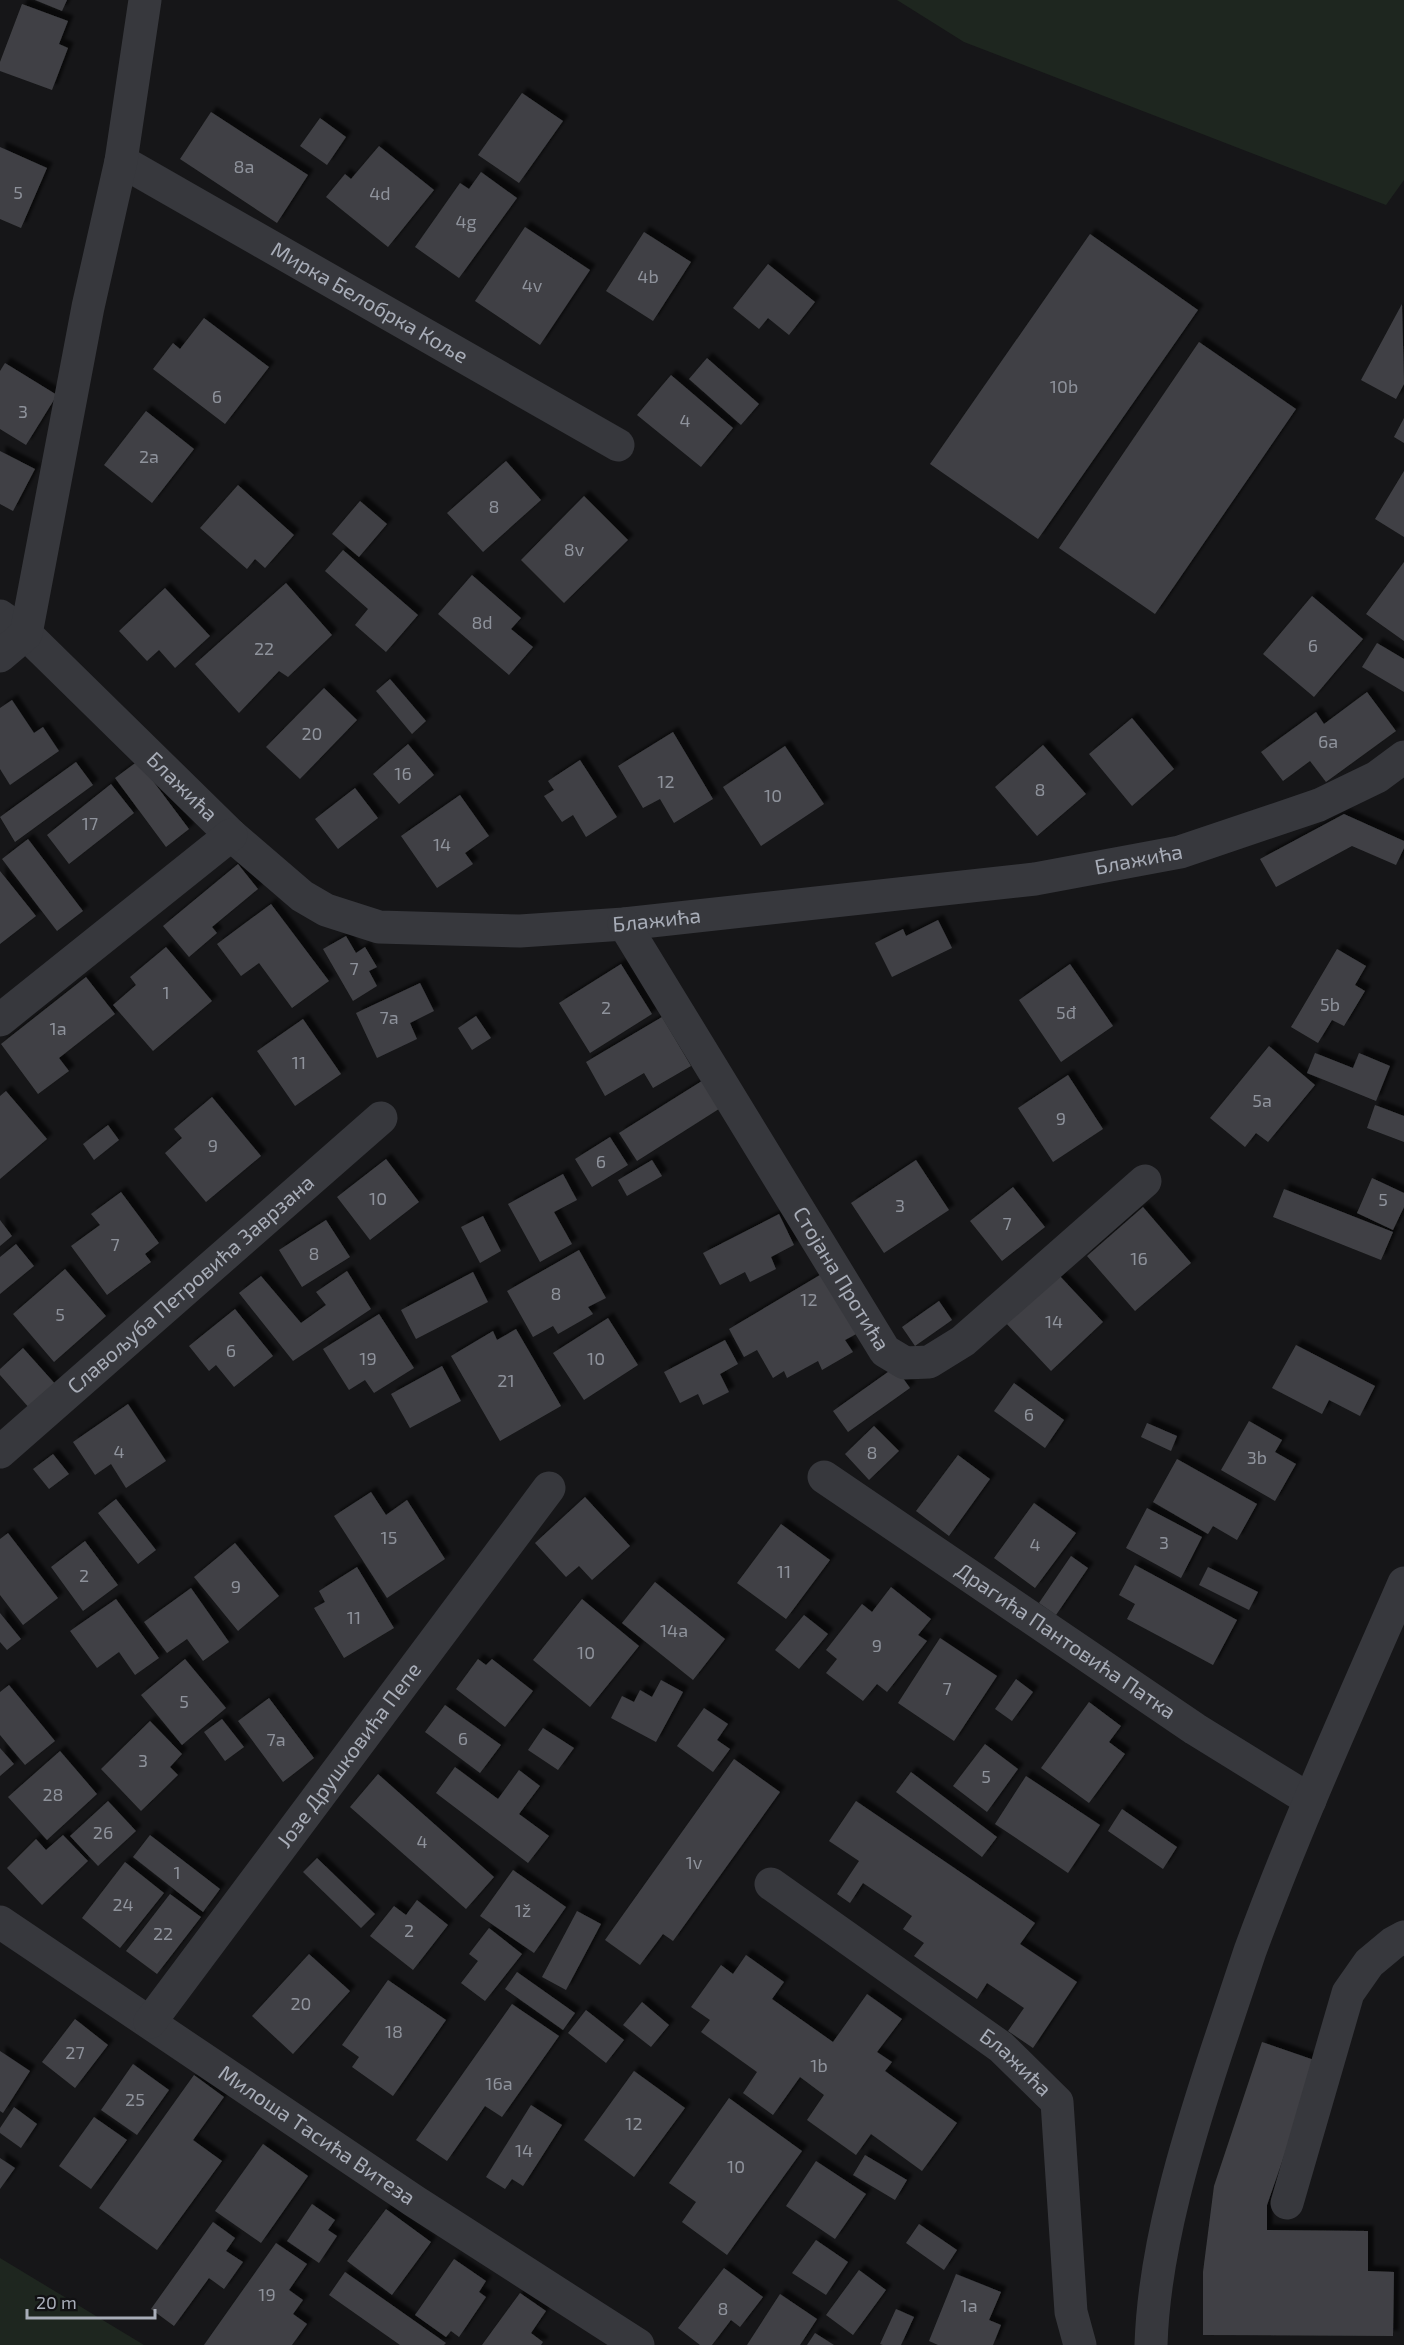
<svg xmlns="http://www.w3.org/2000/svg" width="1404" height="2345" font-family="'Exo 2',sans-serif">
<style>
.green{fill:#1e261f}
.building{fill:#404145;filter:url(#shadow)}
.lines{fill:none;stroke-linecap:round;stroke-linejoin:round}
.minor{stroke:#37383d;stroke-width:33}
.labels{text-anchor:middle;stroke-width:5;stroke-linejoin:round;paint-order:stroke}
.number-label{font-size:18px;fill:#8e929b}
.street-label{font-size:21px;fill:#a8adb8;stroke:#111113}
</style>
<defs>
<filter id="shadow"><feDropShadow dx="5.5" dy="-5.5" stdDeviation="1.5" flood-color="#0009"/></filter>
</defs>
<rect width="100%" height="100%" fill="#161618"/>
<path class="green" d="M897,0H1404V180L1386,205L964,42Z
M0,2258L144,2345H0Z"/>
<path class="building" d="M35,0H67L62,11Z
M22,4L68,21L59,44L68,48L52,90L0,71V62Z
M522,93L563,121L519,183L478,155Z
M211,112L308,175L277,223L180,159Z
M320,118L346,137L327,165L300,146Z
M379,146L434,190L388,247L326,197L345,174L351,179Z
M0,147L47,168L21,228L0,219Z
M481,172L517,198L459,278L415,247L460,183L469,189Z
M525,227L590,270L540,345L475,301Z
M644,232L691,262L653,321L606,291Z
M1090,234L1198,310L1038,539L930,464Z
M768,264L815,302L789,335L768,318L759,329L733,308Z
M1402,304L1404,384L1396,399L1361,380Z
M204,318L269,367L225,424L153,369L173,343L180,349Z
M1199,342L1296,409L1155,614L1059,548Z
M707,358L759,404L741,425L689,379Z
M5,363L57,395L26,445L0,429V371Z
M671,375L733,428L701,467L637,415Z
M146,411L194,449L152,503L104,465Z
M1404,418V443L1394,437Z
M0,451L35,469L13,511L0,504Z
M506,461L541,500L483,552L447,513Z
M1404,471V537L1375,519Z
M238,485L294,535L265,568L255,559L247,569L200,528Z
M584,496L628,540L564,603L521,560Z
M360,501L387,524L359,557L332,534Z
M343,550L418,615L386,652L355,625L368,609L325,571Z
M1404,562V641L1366,614Z
M472,575L521,618L511,629L533,647L509,675L438,614Z
M286,583L332,635L288,677L279,671L239,713L195,664Z
M165,588L210,636L175,668L159,650L147,661L119,631Z
M1312,596L1363,639L1314,697L1263,654Z
M1377,643L1404,659V692L1362,667Z
M390,679L426,721L412,734L376,691Z
M324,688L357,720L300,779L266,747Z
M1367,692L1396,731L1326,782L1310,761L1283,781L1261,752L1316,712L1324,724Z
M12,700L34,733L43,727L59,751L10,785L0,769V708Z
M1132,718L1174,769L1132,806L1089,754Z
M673,732L713,799L674,823L660,799L643,808L618,766Z
M408,744L434,775L399,804L373,774Z
M1043,745L1086,794L1037,836L995,787Z
M785,746L824,804L761,846L723,787Z
M580,760L617,817L586,837L573,815L562,822L544,796L554,790L548,781Z
M138,761L189,829L166,847L115,778Z
M76,762L93,785L15,842L0,817Z
M111,784L134,813L69,864L47,835Z
M355,788L378,818L338,849L315,819Z
M460,795L489,836L465,853L473,864L437,888L401,836Z
M1344,814L1404,841V848L1396,865L1352,846L1276,887L1260,859Z
M28,839L83,911L57,931L2,859Z
M238,864L258,889L212,927L217,933L189,957L163,926Z
M0,871L36,916L0,944Z
M271,904L329,981L292,1008L259,963L241,976L217,944Z
M938,920L952,948L892,977L875,943L903,929L906,936Z
M346,936L356,953L365,947L377,967L369,971L377,986L353,1001L323,949Z
M166,947L212,1001L153,1051L113,1005L136,985L130,977Z
M1337,949L1366,966L1355,985L1365,991L1344,1026L1332,1020L1318,1043L1291,1027Z
M621,964L652,1014L590,1053L559,1003Z
M1070,964L1113,1026L1061,1062L1019,1000Z
M86,977L115,1014L59,1058L69,1071L38,1094L1,1044Z
M420,983L434,1011L410,1023L417,1039L377,1058L356,1013Z
M476,1016L491,1038L472,1050L458,1028Z
M662,1017L691,1066L653,1088L644,1073L605,1096L586,1062Z
M303,1019L341,1074L295,1106L257,1051Z
M1269,1046L1315,1085L1268,1142L1256,1133L1245,1147L1210,1118Z
M1315,1053L1353,1068L1359,1053L1390,1066L1376,1101L1307,1073Z
M1068,1075L1103,1129L1053,1162L1018,1108Z
M705,1079L722,1107L637,1161L619,1133Z
M6,1091L47,1139L0,1179V1096Z
M212,1097L261,1156L206,1202L165,1153L182,1138L174,1129Z
M1375,1105L1404,1116V1142L1367,1128Z
M108,1125L119,1140L94,1160L83,1144Z
M610,1137L628,1165L592,1187L575,1159Z
M386,1159L419,1202L370,1240L337,1197Z
M652,1160L662,1176L627,1196L618,1180Z
M916,1160L949,1210L884,1253L851,1203Z
M563,1174L577,1200L554,1212L572,1244L540,1262L508,1204Z
M1372,1178L1404,1193V1207L1393,1230L1357,1213Z
M1013,1187L1045,1227L1002,1261L970,1221Z
M1284,1189L1393,1232L1381,1260L1273,1217Z
M121,1192L159,1243L145,1254L151,1262L107,1295L71,1246L100,1225L91,1214Z
M1143,1207L1191,1263L1135,1311L1087,1256Z
M779,1214L794,1245L771,1257L776,1269L750,1282L745,1272L720,1285L703,1253Z
M483,1216L501,1251L480,1263L461,1227Z
M0,1220L12,1236L0,1246Z
M326,1220L350,1257L302,1287L279,1250Z
M16,1244L34,1266L0,1294V1257Z
M579,1250L606,1298L588,1307L593,1314L558,1334L553,1326L533,1337L507,1291Z
M65,1269L106,1316L54,1362L13,1314Z
M347,1271L371,1309L293,1361L239,1293L261,1276L301,1323L326,1305L316,1292Z
M473,1272L488,1302L416,1339L401,1310Z
M825,1272L860,1332L845,1340L853,1352L822,1370L818,1361L787,1378L784,1371L773,1378L757,1350L744,1357L729,1329Z
M1057,1273L1103,1322L1051,1371L1005,1322Z
M939,1301L952,1320L915,1346L902,1327Z
M235,1309L273,1356L234,1387L216,1365L209,1371L189,1346Z
M379,1314L414,1368L374,1393L365,1380L349,1390L323,1349Z
M608,1318L638,1365L584,1400L553,1353Z
M516,1329L561,1406L500,1441L451,1356L493,1331L497,1340Z
M725,1340L738,1364L720,1374L729,1392L703,1405L698,1394L680,1403L664,1372Z
M1296,1345L1375,1386L1360,1416L1329,1400L1322,1414L1272,1388Z
M23,1348L57,1386L31,1410L0,1375V1369Z
M442,1366L461,1401L410,1428L391,1394Z
M895,1367L910,1388L848,1432L833,1411Z
M1014,1383L1064,1420L1045,1448L994,1411Z
M128,1404L166,1461L126,1488L111,1464L95,1475L73,1442Z
M1249,1421L1282,1440L1275,1452L1296,1464L1275,1501L1221,1470Z
M1147,1423L1177,1436L1171,1451L1141,1437Z
M874,1426L899,1451L869,1480L845,1454Z
M53,1454L69,1474L49,1489L33,1469Z
M958,1455L990,1479L949,1536L916,1511Z
M1177,1459L1257,1504L1237,1540L1213,1526L1208,1534L1153,1502Z
M371,1492L386,1515L407,1500L445,1559L387,1598L334,1516Z
M585,1497L630,1546L592,1580L579,1566L566,1577L535,1543Z
M116,1499L156,1550L138,1564L98,1513Z
M1034,1503L1076,1533L1035,1588L994,1558Z
M1147,1508L1202,1537L1181,1578L1126,1548Z
M781,1524L830,1560L786,1619L737,1583Z
M8,1533L58,1598L23,1625L0,1595V1539Z
M85,1541L118,1585L83,1611L51,1567Z
M235,1543L279,1596L238,1631L194,1577Z
M1071,1556L1088,1568L1056,1615L1039,1603Z
M1135,1565L1237,1620L1213,1665L1127,1619L1135,1604L1119,1595Z
M357,1567L394,1628L344,1658L314,1608L325,1602L319,1591Z
M1208,1567L1258,1592L1249,1610L1199,1585Z
M655,1582L725,1639L693,1680L622,1623Z
M891,1587L931,1619L918,1635L927,1641L887,1692L877,1684L863,1701L826,1673L837,1659L826,1650L862,1604L872,1612Z
M191,1588L229,1642L203,1661L187,1639L167,1653L144,1622Z
M116,1599L159,1658L135,1675L119,1652L97,1668L70,1631Z
M582,1599L639,1646L590,1707L533,1660Z
M0,1613L21,1639L7,1650L0,1642Z
M804,1615L828,1634L799,1669L775,1650Z
M940,1638L997,1676L954,1741L898,1703Z
M185,1659L226,1708L182,1745L141,1695Z
M478,1659L486,1665L492,1659L533,1691L505,1727L456,1689Z
M1016,1679L1033,1692L1012,1721L995,1709Z
M661,1680L683,1692L656,1742L611,1718L622,1696L634,1702L640,1690L652,1697Z
M9,1685L55,1741L25,1765L0,1735V1692Z
M269,1698L314,1758L283,1782L238,1721Z
M1089,1702L1121,1726L1109,1742L1125,1754L1089,1803L1041,1768Z
M445,1705L501,1745L480,1773L425,1732Z
M704,1708L728,1724L717,1740L730,1749L713,1772L677,1746Z
M222,1719L244,1747L225,1761L204,1732Z
M150,1721L182,1754L170,1767L178,1775L141,1811L101,1769Z
M543,1728L574,1748L558,1770L528,1750Z
M985,1744L1018,1769L987,1812L953,1786Z
M0,1748L14,1764L0,1776Z
M60,1751L97,1794L47,1840L8,1797Z
M734,1759L780,1792L673,1941L663,1934L640,1965L605,1940Z
M455,1767L498,1799L519,1770L540,1786L519,1814L549,1836L528,1863L436,1793Z
M911,1772L997,1837L982,1857L896,1792Z
M378,1774L494,1877L466,1909L350,1807Z
M1026,1776L1100,1825L1068,1873L995,1824Z
M108,1801L136,1831L98,1866L70,1836Z
M856,1801L1035,1923L1020,1944L1077,1982L1033,2048L1008,2031L1024,2008L987,1983L977,1999L914,1956L924,1943L903,1929L912,1916L863,1883L850,1903L837,1894L859,1861L829,1841Z
M1122,1809L1177,1847L1163,1869L1108,1831Z
M63,1835L88,1861L42,1905L7,1868L36,1839L46,1850Z
M150,1835L220,1889L203,1912L133,1857Z
M317,1858L375,1914L361,1928L303,1872Z
M125,1862L164,1893L120,1948L82,1918Z
M513,1870L566,1907L534,1953L480,1916Z
M170,1894L201,1917L157,1974L126,1951Z
M417,1900L448,1925L413,1970L370,1936L394,1906L406,1915Z
M577,1911L601,1924L566,1990L542,1977Z
M489,1928L522,1954L485,2001L461,1983L478,1961L469,1954Z
M309,1954L350,1991L293,2054L252,2016Z
M746,1955L784,1982L772,1999L833,2042L867,1994L902,2019L877,2052L892,2062L885,2071L957,2123L922,2171L871,2134L856,2155L807,2120L824,2095L800,2077L773,2115L743,2093L757,2072L701,2032L710,2020L691,2007L721,1965L733,1974Z
M517,1972L575,2013L563,2030L505,1989Z
M388,1980L446,2020L393,2096L352,2067L359,2057L342,2045Z
M642,2002L669,2025L651,2047L623,2025Z
M512,2004L559,2036L502,2117L485,2106L447,2161L416,2140Z
M586,2010L624,2040L606,2063L568,2033Z
M75,2019L108,2045L75,2088L42,2062Z
M1262,2042L1317,2061L1267,2205V2230L1368,2231V2271L1394,2272L1393,2336L1203,2335V2272L1214,2186Z
M0,2051L30,2071L3,2113L0,2111Z
M133,2064L169,2090L137,2135L101,2110Z
M634,2071L685,2108L634,2177L584,2140Z
M194,2075L224,2097L193,2140L222,2161L157,2250L99,2208Z
M729,2098L802,2151L727,2255L682,2222L696,2202L669,2183Z
M531,2105L562,2125L523,2186L512,2179L505,2189L486,2177Z
M14,2107L37,2124L21,2148L0,2133V2128Z
M94,2117L127,2140L91,2189L59,2166Z
M263,2144L308,2176L261,2243L215,2211Z
M865,2155L907,2180L895,2200L853,2175Z
M0,2158L15,2168L0,2189Z
M816,2161L866,2194L835,2239L786,2206Z
M312,2204L335,2220L328,2230L337,2236L319,2263L287,2241Z
M386,2209L431,2242L392,2295L347,2261Z
M213,2222L235,2238L226,2251L243,2262L224,2289L209,2278L174,2326L151,2309Z
M919,2224L957,2250L944,2270L906,2243Z
M816,2240L848,2262L826,2295L792,2273Z
M276,2243L307,2264L289,2290L303,2300L293,2314L307,2324L292,2345H204Z
M454,2259L486,2281L479,2292L486,2297L459,2337L451,2331L446,2337L415,2315Z
M724,2268L763,2297L740,2327L731,2320L712,2345H700L678,2328Z
M859,2270L886,2290L853,2335L826,2315Z
M345,2272L446,2343L444,2345H400L329,2295Z
M956,2274L1001,2292L989,2320L1001,2325L993,2345H938L929,2341Z
M520,2293L546,2311L531,2333L543,2342L541,2345H482Z
M780,2294L817,2319L800,2345H747Z
M896,2309L914,2317L901,2345H883L880,2344Z
M815,2333L834,2345H807Z"/>
<g class="lines">
<g class="minor">
<path id="s1" d="M121,161L618,445"/>
<path id="s2" d="M0,616L26,634L231,835L302,896L326,910L379,927L520,931L624,924L1035,879L1180,852L1319,805L1377,777L1404,757"/>
<path d="M0,656L26,634L88,307L121,161L145,0"/>
<path id="s3" d="M624,924L885,1351L905,1363L929,1362L963,1341L1145,1181"/>
<path d="M0,1020L231,835"/>
<path id="s4" d="M0,1452L381,1118"/>
<path id="s5" d="M824,1477L1195,1729L1310,1800"/>
<path id="s6" d="M771,1884L1001,2047L1057,2102L1071,2312L1080,2345"/>
<path id="s7" d="M0,1922L414,2201L638,2345"/>
<path id="s8" d="M150,2022L549,1488"/>
<path d="M1287,2203L1348,1993L1369,1963L1393,1943L1404,1937"/>
<path d="M1151,2345C1154,2248 1187,2141 1217,2050C1228,2017 1239,1984 1250,1951C1296,1826 1351,1705 1404,1583"/>
</g>
</g>
<g class="labels">
<g class="number-label">
<text x="244" y="173">8a</text>
<text x="18" y="199">5</text>
<text x="380" y="200">4d</text>
<text x="466" y="228">4g</text>
<text x="648" y="283">4b</text>
<text x="532" y="292">4v</text>
<text x="1064" y="393">10b</text>
<text x="217" y="403">6</text>
<text x="23" y="418">3</text>
<text x="685" y="427">4</text>
<text x="149" y="463">2a</text>
<text x="494" y="513">8</text>
<text x="574" y="556">8v</text>
<text x="482" y="629">8d</text>
<text x="1313" y="652">6</text>
<text x="264" y="655">22</text>
<text x="312" y="740">20</text>
<text x="1328" y="748">6a</text>
<text x="403" y="780">16</text>
<text x="666" y="788">12</text>
<text x="1040" y="796">8</text>
<text x="773" y="802">10</text>
<text x="90" y="830">17</text>
<text x="442" y="851">14</text>
<text x="354" y="975">7</text>
<text x="166" y="999">1</text>
<text x="1330" y="1011">5b</text>
<text x="606" y="1014">2</text>
<text x="1066" y="1019">5đ</text>
<text x="389" y="1024">7a</text>
<text x="58" y="1035">1a</text>
<text x="299" y="1069">11</text>
<text x="1262" y="1107">5a</text>
<text x="1061" y="1125">9</text>
<text x="213" y="1152">9</text>
<text x="601" y="1168">6</text>
<text x="378" y="1205">10</text>
<text x="1383" y="1206">5</text>
<text x="900" y="1212">3</text>
<text x="1007" y="1230">7</text>
<text x="115" y="1251">7</text>
<text x="314" y="1260">8</text>
<text x="1139" y="1265">16</text>
<text x="556" y="1300">8</text>
<text x="809" y="1306">12</text>
<text x="60" y="1321">5</text>
<text x="1054" y="1328">14</text>
<text x="231" y="1357">6</text>
<text x="368" y="1365">19</text>
<text x="596" y="1365">10</text>
<text x="506" y="1387">21</text>
<text x="1029" y="1421">6</text>
<text x="119" y="1458">4</text>
<text x="872" y="1459">8</text>
<text x="1257" y="1464">3b</text>
<text x="389" y="1544">15</text>
<text x="1164" y="1549">3</text>
<text x="1035" y="1551">4</text>
<text x="784" y="1578">11</text>
<text x="84" y="1582">2</text>
<text x="236" y="1593">9</text>
<text x="354" y="1624">11</text>
<text x="674" y="1637">14a</text>
<text x="877" y="1652">9</text>
<text x="586" y="1659">10</text>
<text x="947" y="1695">7</text>
<text x="184" y="1708">5</text>
<text x="463" y="1745">6</text>
<text x="276" y="1746">7a</text>
<text x="143" y="1767">3</text>
<text x="986" y="1783">5</text>
<text x="53" y="1801">28</text>
<text x="103" y="1839">26</text>
<text x="422" y="1848">4</text>
<text x="694" y="1869">1v</text>
<text x="177" y="1879">1</text>
<text x="123" y="1911">24</text>
<text x="523" y="1917">1ž</text>
<text x="409" y="1937">2</text>
<text x="163" y="1940">22</text>
<text x="301" y="2010">20</text>
<text x="394" y="2038">18</text>
<text x="75" y="2059">27</text>
<text x="819" y="2072">1b</text>
<text x="499" y="2090">16a</text>
<text x="135" y="2106">25</text>
<text x="634" y="2130">12</text>
<text x="524" y="2157">14</text>
<text x="736" y="2173">10</text>
<text x="267" y="2301">19</text>
<text x="969" y="2312">1a</text>
<text x="723" y="2315">8</text>
</g>
<g class="street-label">
<text dy="7" stroke="none"><textPath href="#s1" startOffset="286">Мирка Белобрка Коље</textPath></text>
<text dy="7" stroke="none"><textPath href="#s2" startOffset="250">Блажића</textPath></text>
<text dy="7" stroke="none"><textPath href="#s2" startOffset="1260">Блажића</textPath></text>
<text dy="7" stroke="none"><textPath href="#s2" startOffset="774">Блажића</textPath></text>
<text dy="7" stroke="none"><textPath href="#s3" startOffset="416">Стојана Протића</textPath></text>
<text dy="7" stroke="none"><textPath href="#s4" startOffset="254">Славољуба Петровића Заврзана</textPath></text>
<text dy="7" stroke="none"><textPath href="#s5" startOffset="292">Драгића Пантовића Патка</textPath></text>
<text dy="7" stroke="none"><textPath href="#s8" startOffset="333">Јозе Друшковића Пепе</textPath></text>
<text dy="7" stroke="none"><textPath href="#s6" startOffset="303">Блажића</textPath></text>
<text dy="7" stroke="none"><textPath href="#s7" startOffset="382">Милоша Тасића Витеза</textPath></text>
</g>
</g>
<path d="M27 2309v9h128v-9" fill="none" stroke="#a8adb8" stroke-width="3"/>
<text x="36" y="2309" font-size="18" fill="#a8adb8" stroke="#111113" stroke-width="4.5" paint-order="stroke">20 m</text>
</svg>
